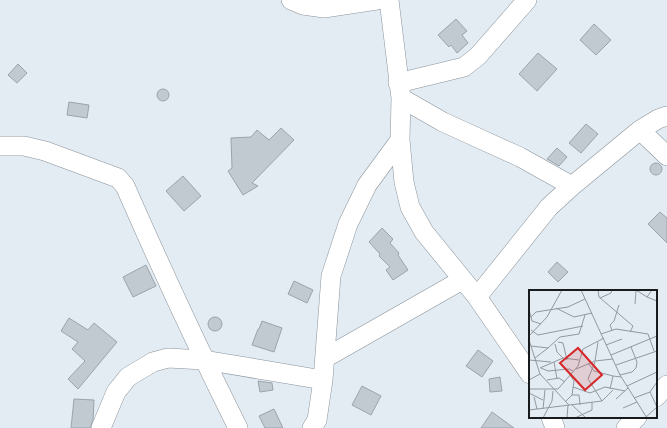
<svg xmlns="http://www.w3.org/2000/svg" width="667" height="428" font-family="'Varela Round',sans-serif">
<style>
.building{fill:#c1c9d1;stroke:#9ca4ab}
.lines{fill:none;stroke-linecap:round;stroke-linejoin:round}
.minor-casing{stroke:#8a939a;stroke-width:20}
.minor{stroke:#fff;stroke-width:19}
.inset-road{fill:none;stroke:#92989e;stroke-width:1}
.view{fill:#d62828;fill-opacity:0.15;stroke:#d62828;stroke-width:2}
.inset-edge{fill:none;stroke:#181b1e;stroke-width:2}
</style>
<rect width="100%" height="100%" fill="#e3ebf3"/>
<path class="building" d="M456,19L467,31L462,35L468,43L457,53L451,45L449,47L438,35Z
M594,24L611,40L596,55L580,40Z
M538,53L557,69L537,91L519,74Z
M18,64L27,73L17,83L8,75Z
M157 95a6 6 0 1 1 12 0a6 6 0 1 1-12 0Z
M69,102L89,105L87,118L67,115Z
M586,124L598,134L581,153L569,143Z
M281,128L294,140L252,183L258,186L243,195L228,171L232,168L231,138L251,137L257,130L269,140Z
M557,148L567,157L559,166L547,159Z
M650 169a6 6 0 1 1 12 0a6 6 0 1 1-12 0Z
M183,176L201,196L184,211L166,191Z
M660,212L667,218V243L648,224Z
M382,228L393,239L390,243L399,253L398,255L408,270L393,280L386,270L390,267L379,256L380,254L369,242Z
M557,262L568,272L558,282L548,272Z
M146,265L156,286L133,297L123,277Z
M294,281L313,290L307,303L288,294Z
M208 324a7 7 0 1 1 14 0a7 7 0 1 1-14 0Z
M69,318L88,330L94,323L117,342L78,389L68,379L85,361L72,349L78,342L61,331Z
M262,321L282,328L274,352L252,345L258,329H259Z
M478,350L493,361L482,377L466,366Z
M500,377L502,391L490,392L489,379Z
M258,381L272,383L273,390L260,392Z
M362,386L381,396L371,415L352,405Z
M74,399L94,400L93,420L90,428H71Z
M274,409L283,428H265L259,416Z
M492,412L514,428H481Z"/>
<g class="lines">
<g class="minor-casing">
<path id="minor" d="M291,0L303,5L324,8L377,0
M389,0L401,98L400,140L404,182L410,207L424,232L477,297L530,374
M398,83L464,67L478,56L527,0
M401,98L443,122L520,157L572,186
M640,130L667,156
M0,146H24L45,151L118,178L125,186C161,268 198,348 238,428
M477,297L549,207L572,186L640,130L658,119L667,116
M325,358L462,280
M656,397L667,385
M551,417L555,428
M101,428L116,392L128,377L153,362L168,358L204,360L323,380
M312,428L317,420L323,380L331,276L348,224L367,185L400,140
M626,428L637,417"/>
</g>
<use href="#minor" class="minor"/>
</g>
<g transform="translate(529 290)">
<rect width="128" height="128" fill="#e3ebf3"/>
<path class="inset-road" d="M52,0L91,85L118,128M69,0L70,7L104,36L101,42M107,0L118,7M123,0L118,7L128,11M71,8L82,3L83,0M106,14L107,1M27,18L45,27L63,23M0,20L2,27L7,22L39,17L56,9M2,27L3,31L12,34M2,40L9,45L54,36M83,40L81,35L85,31L90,15M72,44L87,39L119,44L125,61M0,46L18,27L33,0M0,50L11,84L40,115M29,52L34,53L38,70M26,54L28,62L34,68L50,70M77,55L93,49M2,56L19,58L31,47L50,44L56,25M82,65L128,46M6,68L19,58M0,70L22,72M66,71L69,52M25,72L28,89M66,72L59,89L73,111M59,73L65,81L84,86M87,75L128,61M11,78L34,68M12,78L19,81L40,79L44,81M47,79L66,71L84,69M91,85L103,82L107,78L108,72L102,57M0,90L11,84M18,90L30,88L36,92M98,96L128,82M44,97L61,103L76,97L96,101M0,99H29L49,76L54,59L75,48M81,99L84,86L92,87M0,103L14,110M43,105H50L51,115M5,107L8,119M105,108L121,102M87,109L99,98M37,111L43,105L45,91L41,85M43,115L57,128M128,117L121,102L128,92M94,118L108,112M14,119L16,100M0,120L73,111L84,100M117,127L128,117M14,128L23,111L24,101M38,128L39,115M46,128L63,120V112"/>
<path class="view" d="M49,58L73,85L56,100L31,73Z"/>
<rect width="128" height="128" class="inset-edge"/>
</g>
</svg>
